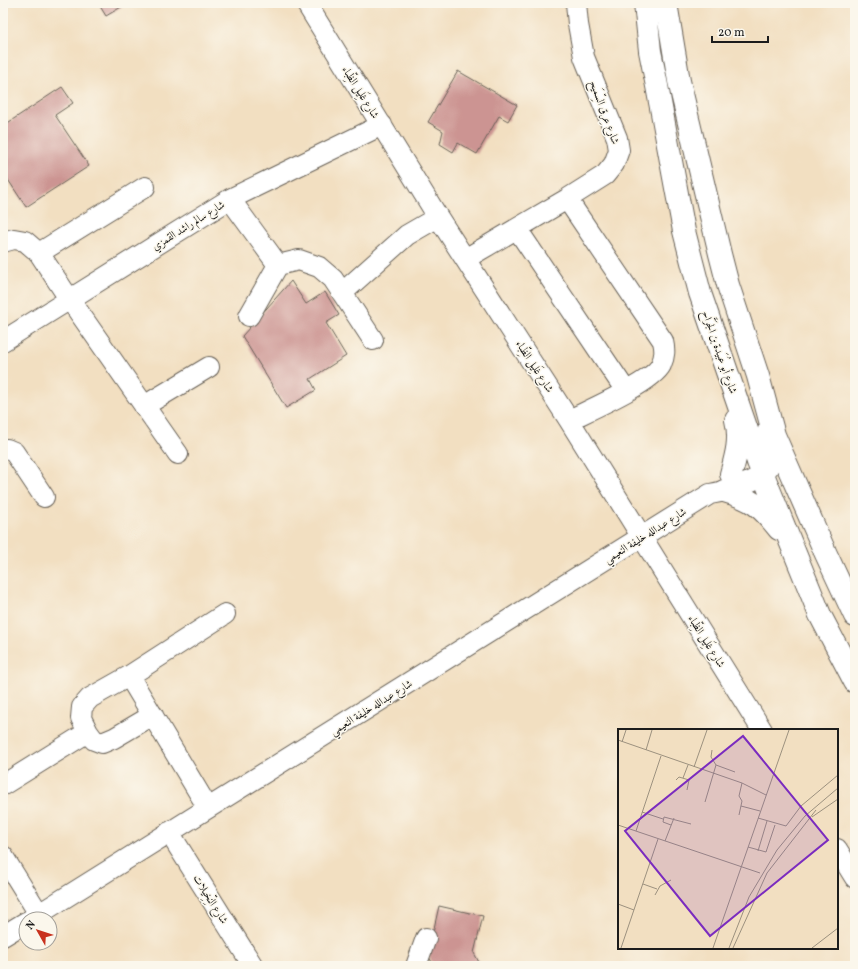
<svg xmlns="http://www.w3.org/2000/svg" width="858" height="969" font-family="Vollkorn,Amiri,serif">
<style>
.building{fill:#cc9492}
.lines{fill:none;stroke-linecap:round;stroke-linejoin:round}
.minor-casing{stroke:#676056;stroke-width:22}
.major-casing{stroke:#676056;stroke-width:24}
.minor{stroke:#fff;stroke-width:20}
.major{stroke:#fff;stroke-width:22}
.labels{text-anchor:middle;stroke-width:3;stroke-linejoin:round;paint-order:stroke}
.street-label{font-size:11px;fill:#1c1c1c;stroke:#fbf7ec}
.inset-road{fill:none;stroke:#9c917f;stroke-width:1}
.view{fill:#7b2cbf;fill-opacity:0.15;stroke:#7b2cbf;stroke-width:2}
.inset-edge{fill:none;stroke:#1c1c1c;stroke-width:2}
</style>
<rect width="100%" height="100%" fill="#fbf7ec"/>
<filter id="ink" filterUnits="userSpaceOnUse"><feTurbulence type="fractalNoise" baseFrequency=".025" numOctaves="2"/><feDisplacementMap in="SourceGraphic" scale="8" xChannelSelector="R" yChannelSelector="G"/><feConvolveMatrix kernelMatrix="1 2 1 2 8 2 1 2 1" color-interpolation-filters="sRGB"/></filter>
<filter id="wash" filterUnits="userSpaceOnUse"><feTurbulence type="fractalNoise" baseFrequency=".012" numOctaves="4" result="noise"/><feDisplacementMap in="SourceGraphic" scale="16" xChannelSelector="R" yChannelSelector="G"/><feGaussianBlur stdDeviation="0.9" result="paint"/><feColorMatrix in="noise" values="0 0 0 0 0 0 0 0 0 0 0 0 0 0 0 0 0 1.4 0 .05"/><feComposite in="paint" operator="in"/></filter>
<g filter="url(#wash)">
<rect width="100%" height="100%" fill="#f2dfc1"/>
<g id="blocks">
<path class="building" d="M98,3H128L106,16Z
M458,71L517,105L508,121L499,116L477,154L458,143L453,152L440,144L443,131L428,122Z
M62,87L73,103L55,115L89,166L26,207L3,172V126Z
M291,281L306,304L325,292L339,315L326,323L346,356L310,379L316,390L286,408L242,336Z
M439,906L483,916L474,953L481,966H434L428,955Z"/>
</g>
</g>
<g filter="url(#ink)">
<use href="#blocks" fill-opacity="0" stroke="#676056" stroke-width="1"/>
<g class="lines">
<g class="minor-casing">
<path id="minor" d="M306,3L438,217L569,420L762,730
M230,199L278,265
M567,199L663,341C665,350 665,356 661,365C652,383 589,410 569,420
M517,229L626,391
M3,242L14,239L25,241L39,253L64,291L178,454
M39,253L145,187
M465,259L567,199L605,175L614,164L619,150L617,138L584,57L578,24L576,3
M342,293L407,235L438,217
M249,316L278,265L299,260L319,267L333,279L373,340
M3,341L230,199L382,125
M144,406L209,367
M3,449H7L14,452L44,497
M129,676L208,808
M153,715L114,738L102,743L94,740L88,732L81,718L82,707L90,698L129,676L225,614
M3,785L88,732
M169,832L253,966
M837,849L855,878
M3,856L39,914
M31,919L710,494C723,492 735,488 747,483C774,472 776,457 768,430
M3,936L26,922
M416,966L426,938"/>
</g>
<g class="major-casing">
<path id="major" d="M645,3L650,51L657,86L684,231L700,293L758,462L820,615L855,682
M666,3L679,81L720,254L728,285L758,376L774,435L826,554L855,616
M731,474C736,456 741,439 736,420
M724,491C752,499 761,506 779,529"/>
</g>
<use href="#minor" class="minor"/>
<use href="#major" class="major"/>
</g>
</g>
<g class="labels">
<g class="street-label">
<text transform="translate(361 92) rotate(58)" y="4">شارع غَلِيل الظِّباء</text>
<text transform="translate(605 112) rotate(70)" y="4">شارع عِرق السِّمَيح</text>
<text transform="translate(188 225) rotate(-32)" y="4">شارع سالم راشد القمزي</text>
<text transform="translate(720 352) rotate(71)" y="4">شارع أبو عُبَيدة بن الجَرَّاح</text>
<text transform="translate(535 366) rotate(57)" y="4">شارع غَلِيل الظِّباء</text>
<text transform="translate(645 535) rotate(-32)" y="4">شارع عبدالله خليفة النعيمي</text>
<text transform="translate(707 641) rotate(58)" y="4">شارع غَلِيل الظِّباء</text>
<text transform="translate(371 707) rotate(-32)" y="4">شارع عبدالله خليفة النعيمي</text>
<text transform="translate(211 899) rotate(58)" y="4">شارع النِّخِيلات</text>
</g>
</g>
<g transform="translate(618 729)">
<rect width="220" height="220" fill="#f2dfc1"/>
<path class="inset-road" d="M0,11L124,54L148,66M4,13L8,1M28,21L34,1M98,36L117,43M76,38L89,1M65,49L70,36M58,51L61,48L71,51L69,61M121,67L124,72L121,86M121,67L124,54M87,73L98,36L93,28L94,21M123,77L142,82M24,83L45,90M194,88L220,70M140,89L168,97L183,77L220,46M0,96L142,144M53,96L45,93L46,88L73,95M18,102L43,27M47,112L56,89M130,118L148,123L157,96M140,122L149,92M25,155L39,160M37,166L42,157L53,151M0,175L16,181M3,219L40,110M95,219L171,1M111,219L131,168L159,121L187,87L220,59M115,219L149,144L198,81M194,219L220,199"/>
<path class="view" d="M125,7L210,111L92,207L7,102Z"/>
<rect width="220" height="220" class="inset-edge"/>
</g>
<rect width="858" height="969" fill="none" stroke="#fbf7ec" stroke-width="16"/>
<g transform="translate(38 931) rotate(309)"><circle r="19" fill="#fbf7ec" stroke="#a29f99"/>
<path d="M0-3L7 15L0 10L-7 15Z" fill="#c8321e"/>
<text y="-6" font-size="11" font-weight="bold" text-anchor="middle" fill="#1c1c1c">N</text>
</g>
<path d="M712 36v6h56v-6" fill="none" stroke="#1c1c1c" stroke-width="2"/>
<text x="718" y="36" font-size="12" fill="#1c1c1c" stroke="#fbf7ec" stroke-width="3" paint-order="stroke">20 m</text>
</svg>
